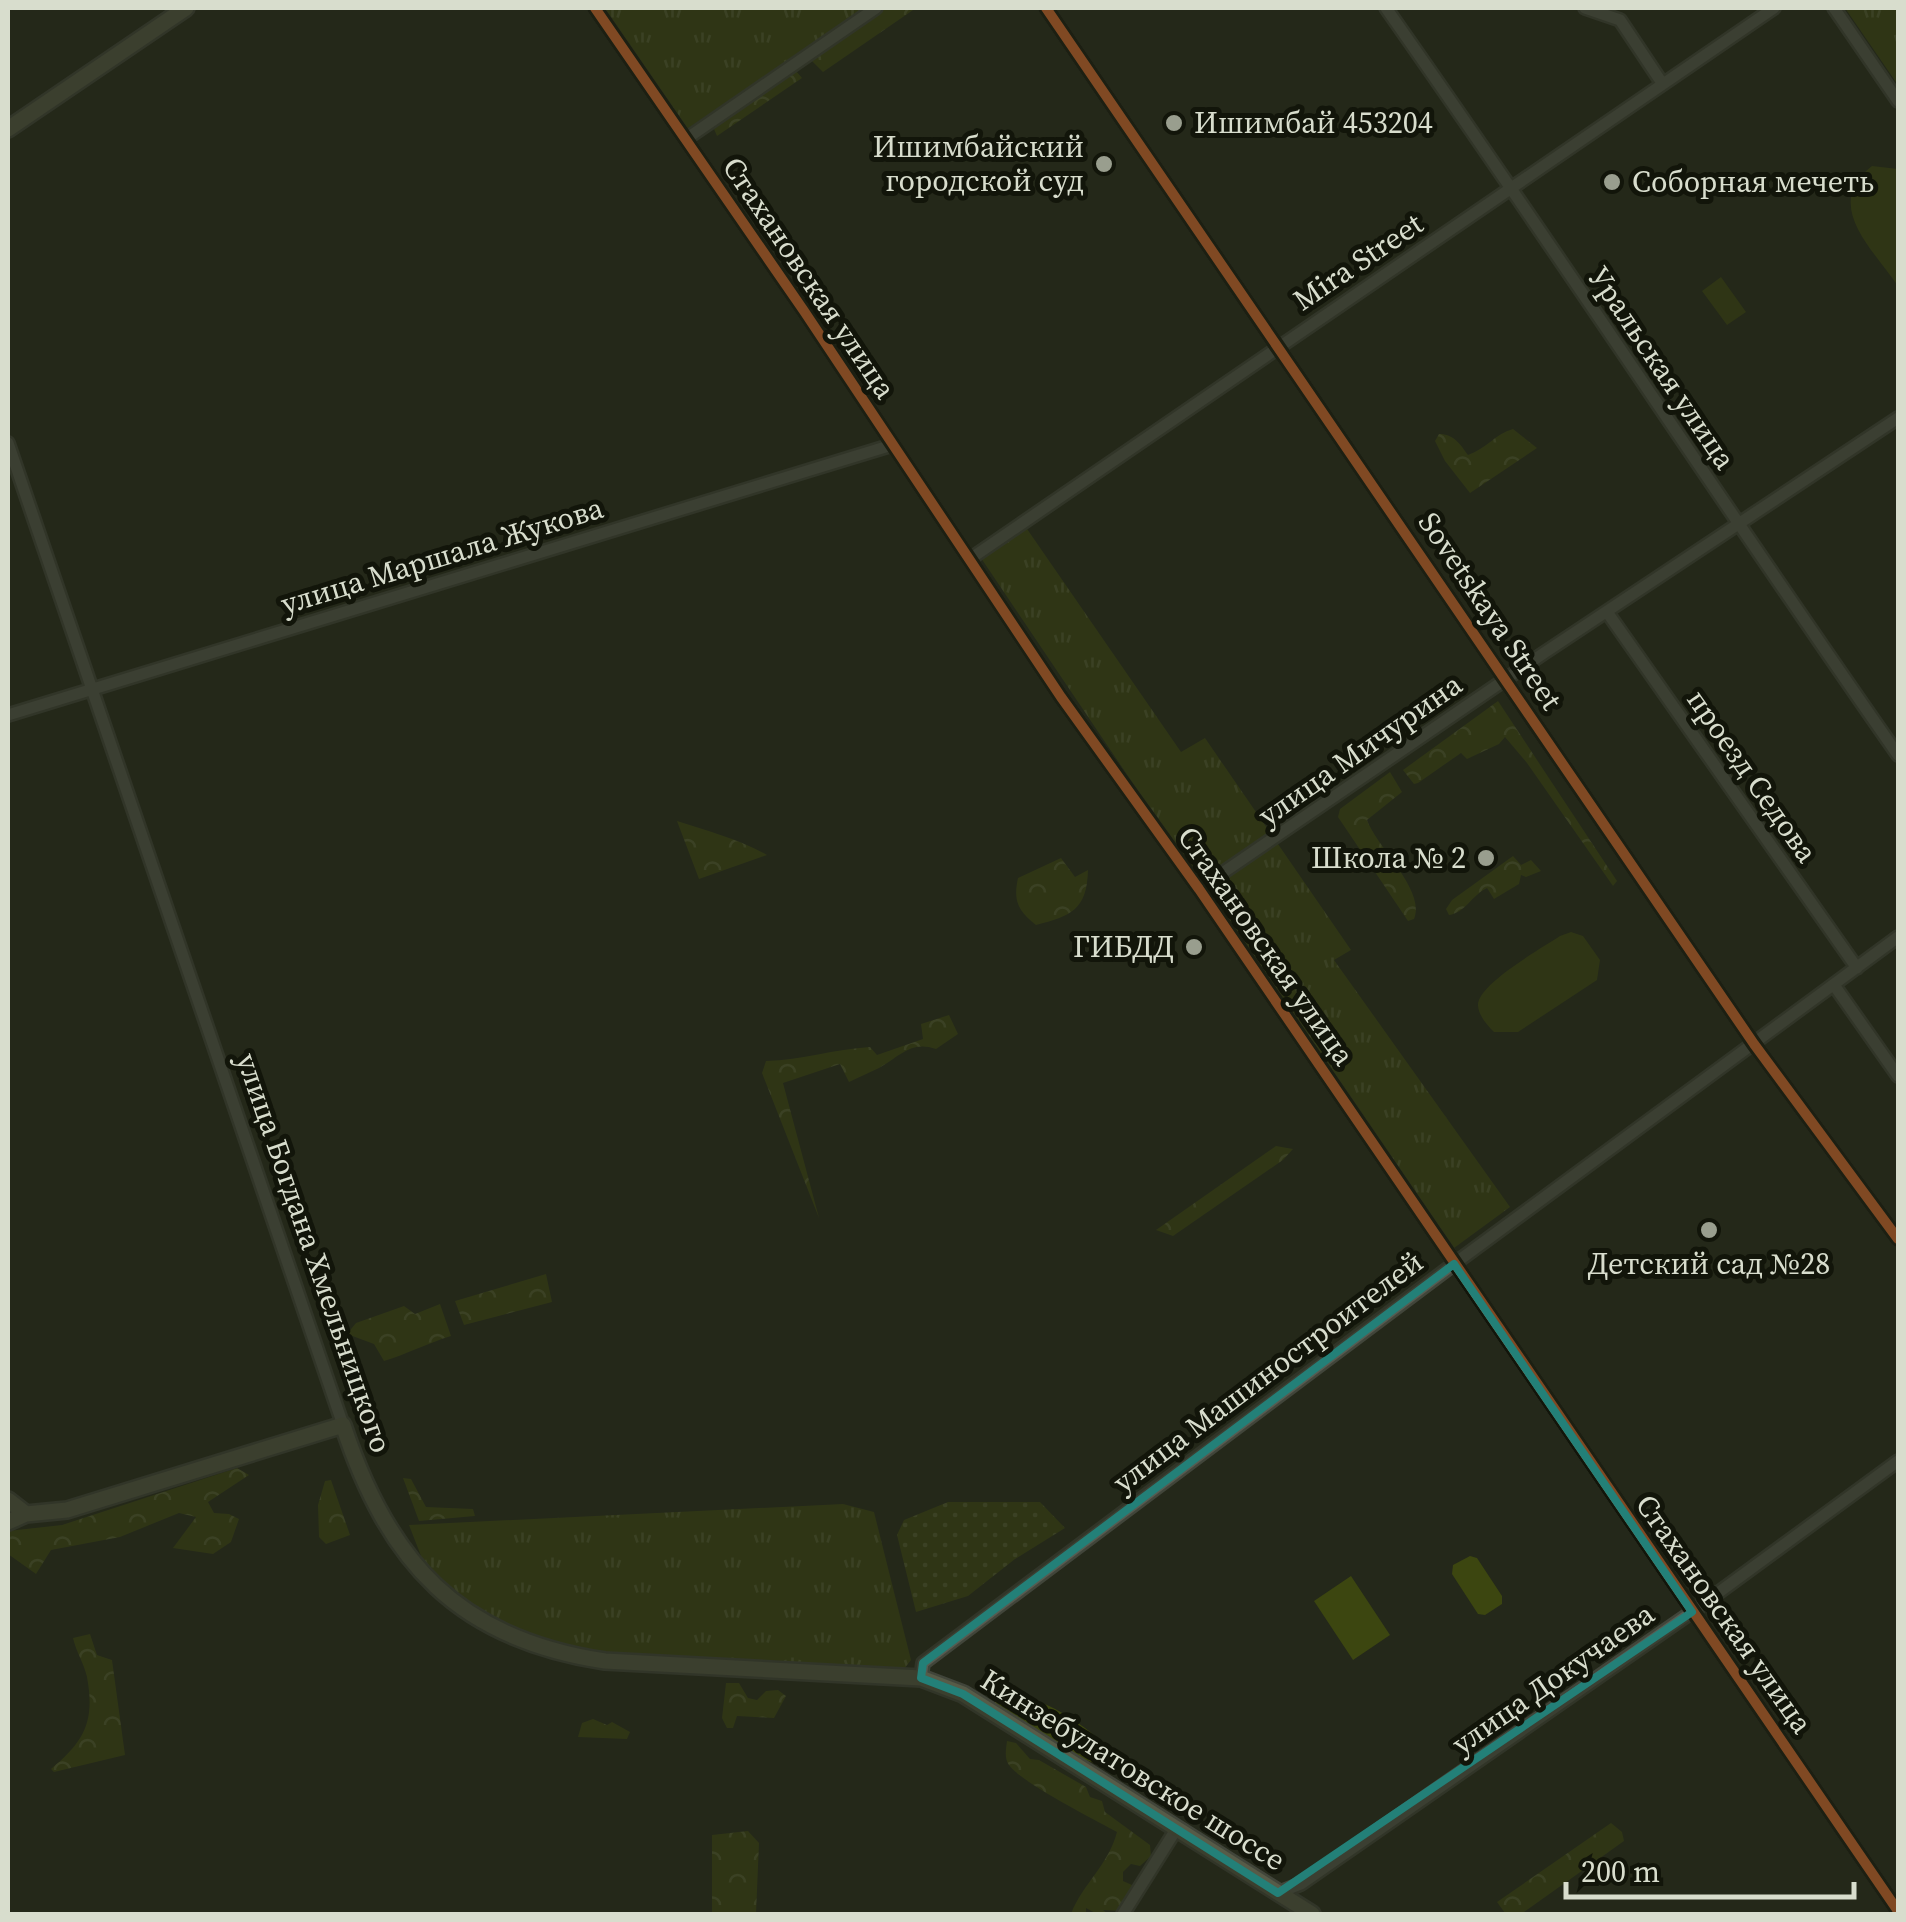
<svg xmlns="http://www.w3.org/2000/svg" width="1906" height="1922" font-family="'Source Serif 4',serif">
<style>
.grass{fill:url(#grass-dots)}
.forest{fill:url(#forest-crowns)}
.park{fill:url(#park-tufts)}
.pitch{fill:#3c4610}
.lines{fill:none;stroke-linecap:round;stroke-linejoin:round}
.minor-casing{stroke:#41453a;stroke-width:16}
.major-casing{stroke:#41453a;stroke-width:20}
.minor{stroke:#585b51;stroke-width:11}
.major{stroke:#575b48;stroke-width:15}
.cycleway-casing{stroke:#12150a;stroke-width:16}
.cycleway{stroke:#ef722f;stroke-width:10}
.marked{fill:none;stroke:#238078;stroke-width:8;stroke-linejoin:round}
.poi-dot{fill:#999e8e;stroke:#12150a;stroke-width:4}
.labels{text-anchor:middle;stroke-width:10;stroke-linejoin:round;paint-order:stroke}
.poi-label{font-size:30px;fill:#d8ddcd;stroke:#12150a;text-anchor:end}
.street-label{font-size:30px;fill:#d8ddcd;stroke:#12150a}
</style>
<defs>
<pattern id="grass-dots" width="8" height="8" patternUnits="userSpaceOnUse" patternTransform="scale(2.5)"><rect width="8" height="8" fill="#3c4610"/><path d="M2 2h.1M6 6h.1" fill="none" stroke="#576032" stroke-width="1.8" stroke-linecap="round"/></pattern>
<pattern id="forest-crowns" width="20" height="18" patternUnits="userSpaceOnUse" patternTransform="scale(2.5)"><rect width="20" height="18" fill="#3c4610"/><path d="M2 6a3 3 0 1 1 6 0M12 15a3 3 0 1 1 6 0" fill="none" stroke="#576032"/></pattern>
<pattern id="park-tufts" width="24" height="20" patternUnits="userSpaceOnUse" patternTransform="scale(2.5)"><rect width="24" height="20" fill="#3c4610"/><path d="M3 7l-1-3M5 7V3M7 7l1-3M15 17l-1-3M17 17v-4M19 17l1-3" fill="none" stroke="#576032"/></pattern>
</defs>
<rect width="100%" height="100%" fill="#24281a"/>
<path class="grass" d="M948,1502H1040L1065,1528L1015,1559L968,1596L916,1612L897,1535L904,1520Z"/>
<path class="forest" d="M886,8H916L823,72L810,59Z
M796,71L802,78L717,136L714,129Z
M1513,429L1537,448L1470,493L1445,461L1435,441L1439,434C1454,434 1460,444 1468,455C1486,449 1495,434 1513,429Z
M1498,701L1617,881L1613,886L1527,763L1505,737L1499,744L1467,759L1461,753L1418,783L1414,784L1403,770Z
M1390,772L1402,792L1367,820C1377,848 1426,890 1414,919L1408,921L1338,817L1340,809Z
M677,821C708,831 738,839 767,855L699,879Z
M1513,856L1521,865L1531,860L1541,871L1526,877L1521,875L1519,884L1494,899L1487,888C1472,895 1465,913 1449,915L1446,909L1452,900Z
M1061,858L1075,877L1088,870C1087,910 1071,916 1036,925C1018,911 1013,901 1018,878Z
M949,1015L958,1034L936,1049C911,1040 899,1057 879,1068C869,1073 859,1077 849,1082L840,1064L783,1083L819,1218L762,1073L766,1061C802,1060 834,1049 870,1047L877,1055L923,1039L921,1024Z
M1276,1146L1293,1149L1283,1160L1173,1236L1156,1230Z
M546,1274L552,1302L464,1325L455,1301Z
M440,1304L451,1336C428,1343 407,1354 384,1361L374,1344L347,1334L356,1323L404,1306L415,1314Z
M237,1468L249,1475L208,1502L214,1513L229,1514L239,1519L231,1542L213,1554L173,1548L196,1517L179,1513L120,1537L51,1550L36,1574L8,1554V1531L62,1525Z
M403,1478L411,1479L426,1507L473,1509L475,1516L419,1521Z
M331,1480L350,1535L326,1544L319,1537L318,1505L325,1481Z
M90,1634L97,1655L112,1660L125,1755L54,1772L51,1769C85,1741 95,1721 87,1677C84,1663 76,1652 73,1638Z
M726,1683H739L748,1698L757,1700L766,1691L778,1690L786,1696L774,1718L737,1716L733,1728H727L722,1718Z
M1011,1693C1055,1701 1099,1735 1129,1768L1125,1775L1081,1758L995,1707V1702Z
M593,1719L607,1725L612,1722L630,1732L627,1739L578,1737L582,1723Z
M1007,1741L1016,1743L1030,1759L1039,1760L1086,1787L1090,1797L1102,1801L1105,1812L1150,1845L1151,1856L1140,1866L1131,1864L1123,1872V1881L1132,1885L1133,1891L1121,1911L1103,1910L1108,1914H1097L1086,1908V1914H1071C1083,1883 1108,1866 1117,1832C1095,1820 1022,1783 1009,1765C1004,1758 1006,1749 1007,1741Z
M1611,1823L1622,1832L1624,1841L1524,1912L1505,1913L1497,1902Z
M748,1831L759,1843L756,1914H712V1835Z"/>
<path class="park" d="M602,8H865L684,131Z
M1845,8H1898V85Z
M1025,526L1181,752L1205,738L1351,950L1334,960L1510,1207L1454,1248L1194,874L981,558Z
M843,1504L874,1512L911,1660L904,1669H829L602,1656L532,1640L491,1622L430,1579L409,1525Z"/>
<path class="pitch" d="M1872,166L1898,169V286C1872,248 1822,204 1872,166Z
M1721,277L1746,312L1727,325L1702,291Z
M1571,932L1583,936L1600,960L1597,980L1518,1032H1494C1487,1025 1479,1016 1478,1006C1476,985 1542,948 1560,936Z
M1470,1556L1477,1558L1502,1596V1604L1485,1615L1478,1614L1452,1574L1453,1565Z
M1351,1576L1390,1635L1353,1660L1314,1601Z"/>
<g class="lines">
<g class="minor-casing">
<path id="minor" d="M595,8L804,311L1061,697L1199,889L1898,1911
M1046,8L1754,1044L1898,1239
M1386,8C1560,255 1725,508 1898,755
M1585,8L1620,20
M1834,8L1898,101
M1620,20L1662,83
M686,139L876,8
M8,443L343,1425
M970,559L1774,8
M1607,612L1857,968
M8,715L892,445
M1199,889L1544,653L1898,418
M1834,985L1898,1076
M921,1678L923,1663L1454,1264L1898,937
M1278,1893L1301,1884L1692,1612L1898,1461
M1123,1914L1177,1828"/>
</g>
<g class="major-casing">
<path id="major" d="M8,129L186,8
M8,1500L26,1514L8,1522
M26,1514L67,1510L343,1425C388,1562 458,1639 605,1661L921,1678L963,1694L1312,1914"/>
</g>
<use href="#minor" class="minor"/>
<use href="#major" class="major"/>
<g class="cycleway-casing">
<path id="cycleway" d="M595,8L804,311L1061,697L1199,889L1898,1911
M1046,8L1754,1044L1898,1239"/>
</g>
<use href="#cycleway" class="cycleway"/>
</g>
<path d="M0 0H1906V1922H0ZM1454,1264L1692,1612L1278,1893L963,1694L921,1678L923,1663Z" fill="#24281a" fill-opacity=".55" fill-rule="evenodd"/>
<path class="marked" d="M1454,1264L1692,1612L1278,1893L963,1694L921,1678L923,1663Z"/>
<g class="poi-dot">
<circle cx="1174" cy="123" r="10"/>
<circle cx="1104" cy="164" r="10"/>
<circle cx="1612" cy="182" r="10"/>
<circle cx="1486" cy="858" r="10"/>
<circle cx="1194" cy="947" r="10"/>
<circle cx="1709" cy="1230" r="10"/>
</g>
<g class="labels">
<g class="poi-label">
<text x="1194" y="133" text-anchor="start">Ишимбай 453204</text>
<text x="1084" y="157">Ишимбайский<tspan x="1084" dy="34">городской суд</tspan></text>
<text x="1632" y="192" text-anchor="start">Соборная мечеть</text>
<text x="1466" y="868">Школа № 2</text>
<text x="1174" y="957">ГИБДД</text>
<text x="1709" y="1274" text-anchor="middle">Детский сад №28</text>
</g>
<g class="street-label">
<text transform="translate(1358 262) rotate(-34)" y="10">Mira Street</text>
<text transform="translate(809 278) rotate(56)" y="10">Стахановская улица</text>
<text transform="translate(1662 368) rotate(56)" y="10">Уральская улица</text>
<text transform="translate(442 556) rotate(-17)" y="10">улица Маршала Жукова</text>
<text transform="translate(1490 611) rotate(56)" y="10">Sovetskaya Street</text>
<text transform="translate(1360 750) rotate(-35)" y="10">улица Мичурина</text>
<text transform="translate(1752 776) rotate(55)" y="10">проезд Седова</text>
<text transform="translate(1266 946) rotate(55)" y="10">Стахановская улица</text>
<text transform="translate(314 1253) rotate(71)" y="10">улица Богдана Хмельницкого</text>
<text transform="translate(1268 1372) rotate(-37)" y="10">улица Машиностроителей</text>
<text transform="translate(1724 1614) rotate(55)" y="10">Стахановская улица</text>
<text transform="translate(1553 1679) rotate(-35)" y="10">улица Докучаева</text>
<text transform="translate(1133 1770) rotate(32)" y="10">Кинзебулатовское шоссе</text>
</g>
</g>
<rect width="1906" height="1922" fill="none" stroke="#d8ddcd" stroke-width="20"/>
<path d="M1566 1882v15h288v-15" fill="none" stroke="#d8ddcd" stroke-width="5"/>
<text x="1581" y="1882" font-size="30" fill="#d8ddcd" stroke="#12150a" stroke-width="8" paint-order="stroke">200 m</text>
</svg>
